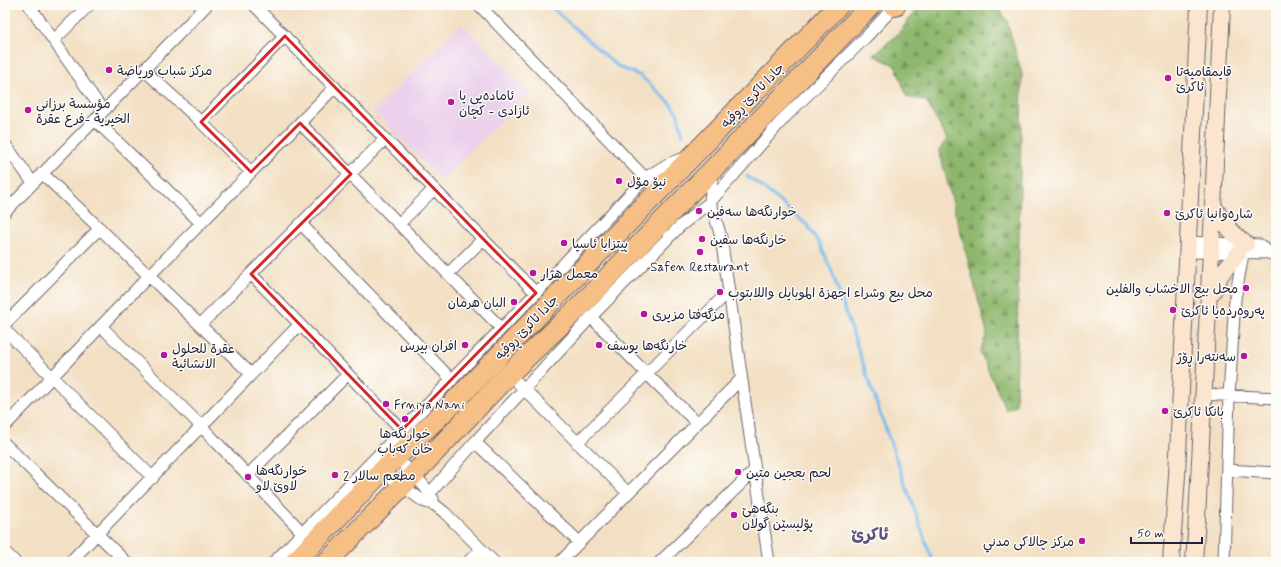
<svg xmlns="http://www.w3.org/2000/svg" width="1281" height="567" font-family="Mynerve,'Playpen Sans Arabic',sans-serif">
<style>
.built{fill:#ebd1ec}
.forest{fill:url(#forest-firs);stroke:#586c54}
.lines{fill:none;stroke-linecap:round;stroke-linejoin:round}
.stream{stroke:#76bbec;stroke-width:3}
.street-casing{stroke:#6b646b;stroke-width:13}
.secondary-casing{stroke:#6b646b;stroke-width:18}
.highway-casing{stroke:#6b646b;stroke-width:22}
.street{stroke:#fff;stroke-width:11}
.secondary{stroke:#fbe5cf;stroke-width:16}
.highway{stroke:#f5bf86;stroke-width:20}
.marked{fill:none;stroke:#d62828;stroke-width:3;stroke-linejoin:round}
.poi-dot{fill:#b5179e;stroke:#fdfcf7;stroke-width:1.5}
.labels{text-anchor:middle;stroke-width:3;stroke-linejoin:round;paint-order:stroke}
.poi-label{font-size:13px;fill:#22223b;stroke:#fdfcf7;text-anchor:start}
.street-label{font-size:13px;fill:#22223b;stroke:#fdfcf7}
.district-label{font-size:17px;font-weight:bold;fill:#61547f;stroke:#fdfcf7}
</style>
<defs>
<pattern id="forest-firs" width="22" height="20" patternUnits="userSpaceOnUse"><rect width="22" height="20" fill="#8eb76d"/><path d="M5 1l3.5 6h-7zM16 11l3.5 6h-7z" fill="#74945b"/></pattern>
</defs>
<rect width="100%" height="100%" fill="#fdfcf7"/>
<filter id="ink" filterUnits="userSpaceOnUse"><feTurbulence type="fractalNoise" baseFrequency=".025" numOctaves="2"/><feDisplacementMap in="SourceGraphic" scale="8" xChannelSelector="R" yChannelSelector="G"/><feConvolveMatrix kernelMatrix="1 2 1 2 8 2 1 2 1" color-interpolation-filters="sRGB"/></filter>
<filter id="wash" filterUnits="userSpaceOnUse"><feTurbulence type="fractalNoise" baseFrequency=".012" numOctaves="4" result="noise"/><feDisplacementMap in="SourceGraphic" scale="16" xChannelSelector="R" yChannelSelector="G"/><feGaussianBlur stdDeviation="0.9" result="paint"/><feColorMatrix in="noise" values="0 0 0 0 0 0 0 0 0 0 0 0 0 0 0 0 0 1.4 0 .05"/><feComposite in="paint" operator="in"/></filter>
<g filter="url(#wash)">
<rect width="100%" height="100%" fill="#f3e0c4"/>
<path class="built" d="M462,23L530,93L441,180L373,111Z"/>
<path class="forest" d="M921,5H997L1007,21L1022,74L1016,405L1006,410L980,352L987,333L939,150L947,139L926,101L907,97L896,66L873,55L897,35Z"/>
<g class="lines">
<path class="stream" d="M549,5L615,64L621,68L641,76L668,101L677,112L683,135
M747,176L765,189L807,225L820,244L832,272L874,396L933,562"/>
</g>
</g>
<g filter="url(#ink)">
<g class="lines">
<g class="street-casing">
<path id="street" d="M29,5L103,111
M254,5L536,293
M479,5L650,183
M54,40L89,5
M144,70L201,122L251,172
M95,120L201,223
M201,122L285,36
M300,123L501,328
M5,144L33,183
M713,170L710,202L716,220L721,237L755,470L769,562
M42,173L251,374
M5,212L207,5
M301,224L452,380
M399,224L434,189
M1187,242L1260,245L1271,254
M1188,252L1276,253
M251,274L402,430
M448,274L483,239
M591,317L647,374L697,423
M5,324L100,228
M200,325L385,139
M101,326L201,426L302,532
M5,330L153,478
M509,374L628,493
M1203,394L1276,398
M5,426L149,276L335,87
M475,442L579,542
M577,443L728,292
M5,444L126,562
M396,458C410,470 424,483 433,499
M1227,470L1276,473
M382,471L423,501L435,505L444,512L494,562
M248,475L347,375
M423,501L475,442L591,317L679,227L710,202L785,117L866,37L896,5
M5,552L15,562
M70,562L299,325
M274,562L536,293L645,178L668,164L687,157
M468,562L481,549
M560,562L741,379
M660,562L755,470
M1224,562L1229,396L1235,299L1243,254"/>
</g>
<g class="secondary-casing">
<path id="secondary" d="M1213,205C1223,222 1230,232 1246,244
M1212,293L1221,274L1238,254
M1171,562L1177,475L1199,5
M1194,562L1197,518L1211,253L1222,5"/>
</g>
<g class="highway-casing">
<path id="highway" d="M894,5L895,6
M295,562L382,471L450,406L839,5
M327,562L414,474L509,374L580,306L713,169L871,5"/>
</g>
<use href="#street" class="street"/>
<use href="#secondary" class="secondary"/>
<use href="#highway" class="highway"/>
</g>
</g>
<path class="marked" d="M285,36L536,293L402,430L251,274L351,174L300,123L251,172L201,122Z"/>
<g class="poi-dot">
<circle cx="109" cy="70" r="4"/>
<circle cx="1168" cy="78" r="4"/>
<circle cx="451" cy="102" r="4"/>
<circle cx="28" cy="110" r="4"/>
<circle cx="619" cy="181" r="4"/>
<circle cx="699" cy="211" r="4"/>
<circle cx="1167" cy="213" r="4"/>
<circle cx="702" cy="239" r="4"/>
<circle cx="564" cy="243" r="4"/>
<circle cx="700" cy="252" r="4"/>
<circle cx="533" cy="273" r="4"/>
<circle cx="1246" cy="288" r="4"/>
<circle cx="720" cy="292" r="4"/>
<circle cx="514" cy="302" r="4"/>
<circle cx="1173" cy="310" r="4"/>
<circle cx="644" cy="314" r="4"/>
<circle cx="465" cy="345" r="4"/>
<circle cx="599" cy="345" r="4"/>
<circle cx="164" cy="355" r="4"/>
<circle cx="1244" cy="356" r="4"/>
<circle cx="386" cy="404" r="4"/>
<circle cx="1165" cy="411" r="4"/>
<circle cx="405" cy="419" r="4"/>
<circle cx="738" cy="472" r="4"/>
<circle cx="335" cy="475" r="4"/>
<circle cx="248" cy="477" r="4"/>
<circle cx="734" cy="515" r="4"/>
<circle cx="1082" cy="541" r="4"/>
</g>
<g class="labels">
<g class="poi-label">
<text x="117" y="75">مركز شباب ورياضة</text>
<text x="1176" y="76">قایمقامیەتا<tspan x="1176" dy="15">ئاکرێ</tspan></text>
<text x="459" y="100">ئامادەیی یا<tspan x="459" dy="15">ئازادی - کچان</tspan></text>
<text x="36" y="108">مؤسسة برزانى<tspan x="36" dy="15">الخيرية -فرع عقرة</tspan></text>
<text x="627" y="186">نیۆ مۆل</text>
<text x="707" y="216">خوارنگەھا سەفین</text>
<text x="1175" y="218">شارەوانیا ئاکرێ</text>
<text x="710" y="244">خارنگەها سفين</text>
<text x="572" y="248">پیتزایا ئاسیا</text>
<text x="700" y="271" text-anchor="middle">Safen Restaurant</text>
<text x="541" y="278">معمل هژار</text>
<text x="1238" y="293" text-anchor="end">محل بيع الاخشاب والفلين</text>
<text x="728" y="297">محل بيع وشراء اجهزة الموبايل واللابتوب</text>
<text x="506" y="307" text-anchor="end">البان هرمان</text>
<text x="1181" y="315">پەروەردەیا ئاكرێ</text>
<text x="652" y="319">مزگەفتا مزیری</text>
<text x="457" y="350" text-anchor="end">افران بيرس</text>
<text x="607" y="350">خارنگەها یوسف</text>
<text x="172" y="353">عقرة للحلول<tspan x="172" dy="15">الانشائیة</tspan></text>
<text x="1236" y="361" text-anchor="end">سەنتەرا ڕۆژ</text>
<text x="394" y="409">Frniya Nani</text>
<text x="1173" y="416">بانکا ئاکرێ</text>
<text x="405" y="438" text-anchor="middle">خوارنگەھا<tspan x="405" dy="15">خان كەباب</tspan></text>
<text x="256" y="475">خوارنگەھا<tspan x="256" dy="15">لاوێ لاو</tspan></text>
<text x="746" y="477">لحم بعجين متين</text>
<text x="343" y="480">مطعم سالار 2</text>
<text x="742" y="513">بنگە‌ھێ<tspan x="742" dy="15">پۆلیسێن گولان</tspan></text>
<text x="1074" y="546" text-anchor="end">مركز چالاکى مدني</text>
</g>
<g class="street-label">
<text transform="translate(752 95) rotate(-46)" y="5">جادا ئاکرێ ڕوڤیە</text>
<text transform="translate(526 327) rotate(-46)" y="5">جادا ئاکرێ ڕوڤیە</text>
</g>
<g class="district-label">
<text x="870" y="540">ئاکرێ</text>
</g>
</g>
<rect width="1281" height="567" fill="none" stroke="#fdfcf7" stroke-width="20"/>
<path d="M1131 537v6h71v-6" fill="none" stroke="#22223b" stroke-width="2"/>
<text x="1137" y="537" font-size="12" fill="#22223b" stroke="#fdfcf7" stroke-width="3" paint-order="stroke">50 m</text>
</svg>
